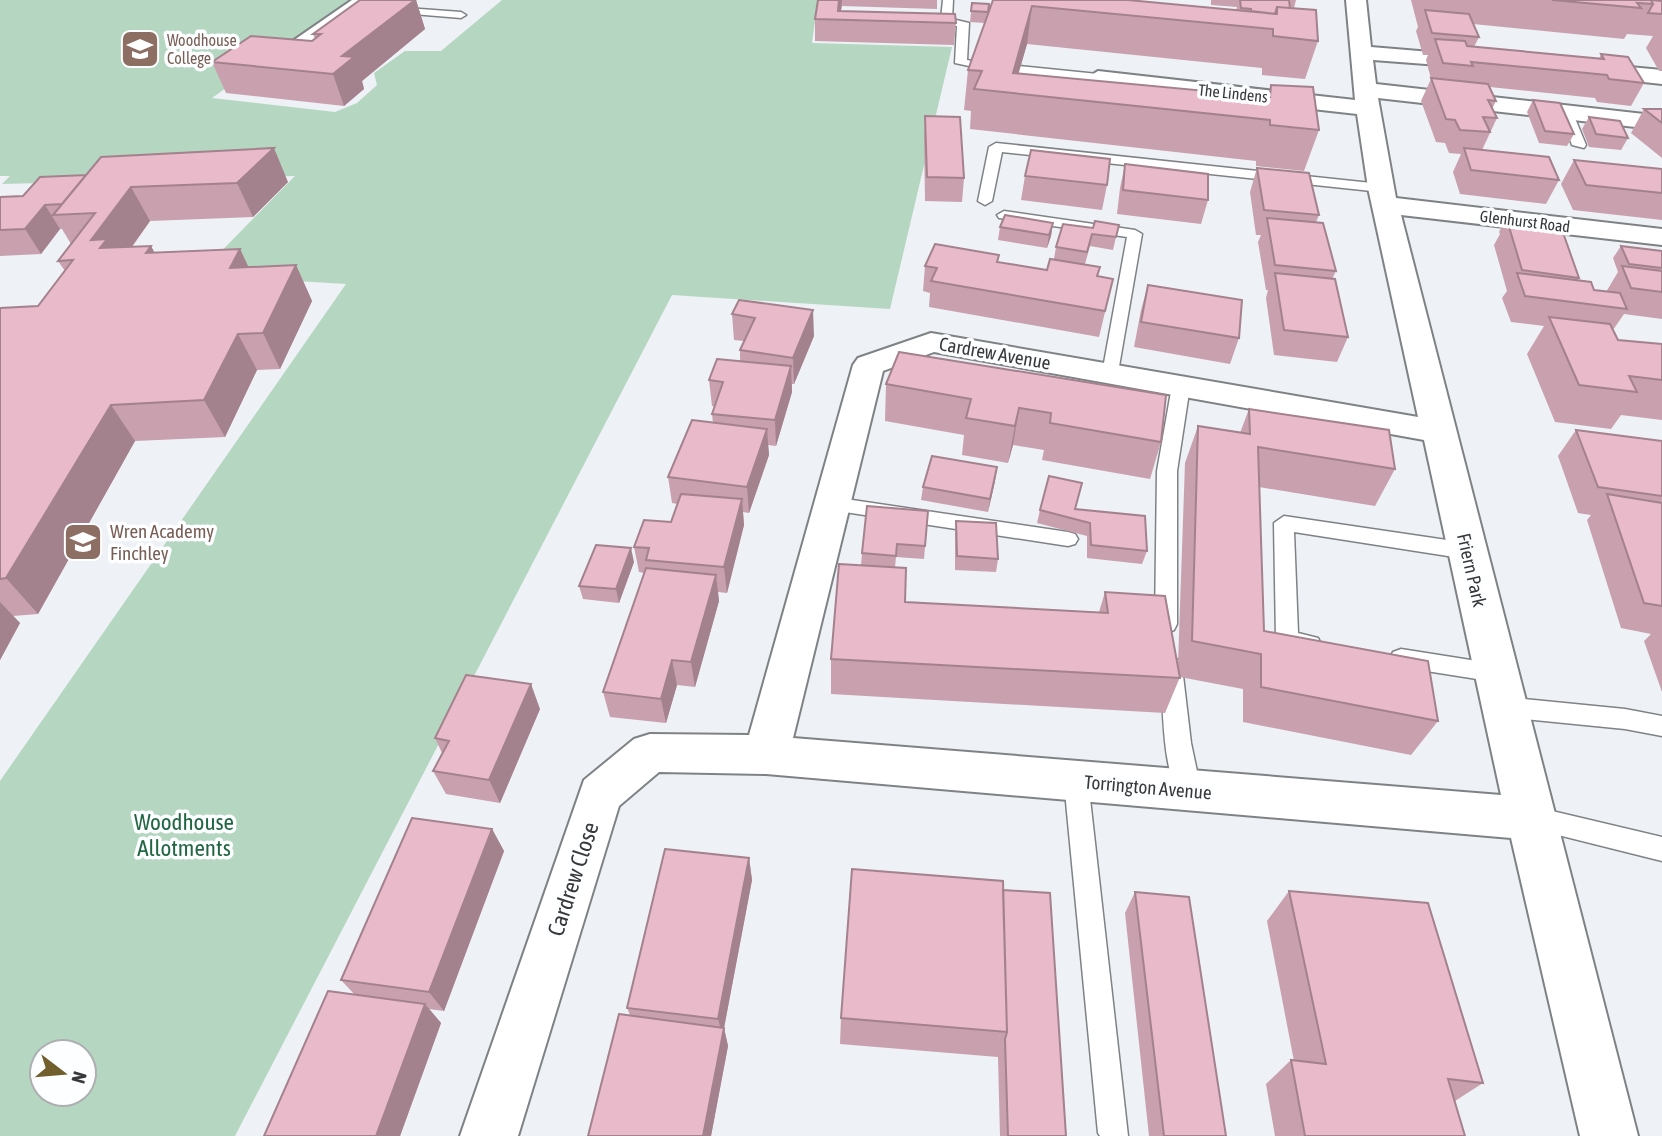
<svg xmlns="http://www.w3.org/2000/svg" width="1662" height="1136" font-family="'Asap Condensed',sans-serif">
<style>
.green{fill:#b5d6c1;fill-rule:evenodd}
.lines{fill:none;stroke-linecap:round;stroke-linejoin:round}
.lane-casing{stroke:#7f8285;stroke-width:3}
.street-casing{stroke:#7f8285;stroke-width:4}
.lane{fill:#fff;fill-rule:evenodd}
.street{fill:#fff;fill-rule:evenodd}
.wall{fill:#c8a0ae}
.shaded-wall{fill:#a3828d}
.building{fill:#e9baca;stroke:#a3828d;stroke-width:2}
.labels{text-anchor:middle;stroke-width:7;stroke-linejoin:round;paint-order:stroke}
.far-education-label{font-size:16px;fill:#785e54;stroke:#fdfeff;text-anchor:start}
.far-street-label{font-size:16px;fill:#38393b;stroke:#fdfeff}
.street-label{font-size:19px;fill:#38393b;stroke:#fdfeff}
.education-label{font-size:19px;fill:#785e54;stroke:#fdfeff;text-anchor:start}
.near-park-label{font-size:23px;fill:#236643;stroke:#fdfeff}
.near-street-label{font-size:23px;fill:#38393b;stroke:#fdfeff}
</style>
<rect width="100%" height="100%" fill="#eef1f5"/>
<path class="green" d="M0,0H349L212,98L335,112L357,103L377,85L374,73L405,51H441L502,0H818L812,43L952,47L890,309L672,295L235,1136H0V781L346,284L198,275L295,176L2,184L10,176H0ZM42,1052H84V1094H42Z"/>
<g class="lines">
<g class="lane-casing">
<path id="lane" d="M943,0H953L952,19L969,23L967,60L983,63V69L955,63L957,26L929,25L923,22L941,19Z
M393,7L461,12L466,15L461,18L389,12V8Z
M1019,66L1098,74L1104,78L1098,82L1015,73L1013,70Z
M1562,108L1572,111L1586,145L1584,148L1572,145L1560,111Z
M996,143L1381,184L1388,188L1381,192L1002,152L992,201L985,205L978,201L989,147Z
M1004,211L1135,230L1142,234L1117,378H1105L1102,374L1127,237L999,218L997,215Z
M1181,380L1190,386L1177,471V624L1174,630L1166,633L1158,630L1155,624L1157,471L1172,386Z
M832,497L1068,532L1075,534L1078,539L1075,544L1068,546L825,509L822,504Z
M1284,516L1467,543L1474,546L1477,551L1474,556L1467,559L1294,532L1298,633L1318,638L1321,644L1318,650C1306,654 1291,650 1279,646L1276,640L1274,523Z
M1401,649L1496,664L1504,666L1507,673L1504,680L1496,682L1401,667L1393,664L1390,658L1393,652Z
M1171,658L1179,660L1182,667L1191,743L1201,790L1197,798L1188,801L1179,798C1161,760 1164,708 1160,667L1163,660Z
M1504,697L1625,709L1662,716V736L1625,729L1504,717L1496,714L1492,707L1496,700Z
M1076,770L1085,773L1088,781L1128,1136H1100L1098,1133L1064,781L1067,773Z
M1531,806L1662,837V861L1522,826L1518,818L1522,810Z"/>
</g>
<g class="street-casing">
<path id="street" d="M352,0H375L300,57H284L281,52L284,47Z
M1346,0H1366L1371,47L1479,56L1490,62L1479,68L1373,60L1376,84L1662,116V130L1378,98L1396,198L1662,229V245L1401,215L1638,1136H1580L1511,838L766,774L659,772L619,806L518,1136H460L584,780L634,739L650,734L749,735L853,365L858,358L931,333L1418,417L1368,188L1357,114L1098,85L1087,78L1098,71L1355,100ZM934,352L1424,440L1501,795L793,738L883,371Z
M1587,63L1662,70V84L1579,75L1576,70Z"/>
</g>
<use href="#lane" class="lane"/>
<use href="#street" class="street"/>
</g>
<path class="wall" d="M360,0H416L425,29L362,81L364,89L344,106L226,93L212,62L312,41L315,39L313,34Z
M818,0H937V9L842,6L841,11L956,23L954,45L815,41V19Z
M993,0L1236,10L1237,7L1211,5V0H1296L1294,8L1318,41L1305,79L1262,75V68L1027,44L1018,74L1268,97L1271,85L1319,130L1304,171L1256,166V161L970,129L971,111L964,110L968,70L985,23L970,22L972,3L989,4L988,15Z
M1411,0H1651L1662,1V71H1659L1646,48L1653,36L1627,34L1624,39L1473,24L1479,37L1474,47L1599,59L1601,54L1644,83L1631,106L1597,102L1595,98L1490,87L1496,101L1492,109L1497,118L1482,150L1559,180L1546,204L1460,194L1453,172L1461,154L1449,153L1445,143L1436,142L1421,101L1431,79L1426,60L1428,55H1423L1416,31L1418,27Z
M1533,100L1574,134L1567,146L1539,143L1527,112Z
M1644,109H1662V158L1631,133Z
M925,116L964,178L962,202L925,201L924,139Z
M1589,117L1628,138L1621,150L1589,147L1582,129Z
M1574,160L1662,169V220L1573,210L1561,184Z
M1125,164L1208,200L1201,224L1117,214L1120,188Z
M1257,168L1319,215L1316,222L1336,271L1332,279L1348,337L1337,362L1274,355L1266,298L1268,290H1266L1258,242L1261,235H1256L1250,192Z
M86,175L288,182L253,217L150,221L132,247L151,246L154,253L240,249L248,267L296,265L312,301L280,369L257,370L225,437L135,441L38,614L13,616L20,623L0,660V308L38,306L65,271L58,261L71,244L62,229H60L41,254L0,256V197L23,196Z
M1025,176L1107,185L1102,210L1021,200Z
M1506,219L1579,278L1577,281L1594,290L1606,292L1618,272L1613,258L1621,246L1662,251V319L1624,314L1613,330L1618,340L1662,344V420L1621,415L1611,429L1555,422L1527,354L1544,326L1511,322L1502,298L1507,291L1494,245L1500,234L1499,232Z
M1053,223L1051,236L1047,248L998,240L1000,227Z
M1063,224L1116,237L1113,250L1090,246L1085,264L1100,267L1098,276L1113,279L1099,337L929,307L930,293L923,291L925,266L998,262L1047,270L1054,259L1056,247Z
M1148,285L1239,338L1230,364L1134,347L1141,310Z
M739,300L814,336L794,384H792V392L776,446L768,445L769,455L749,513L743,512L744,525L727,593L718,592L719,601L695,687L677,685L666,723L610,717L603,692L644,573L639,572L634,547L671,522L677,504L672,503L668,477L713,423L712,414L714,406H712L709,380L740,362V350L744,341L734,340L732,314Z
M899,352L1161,442L1150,479L1042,460L1044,450L1013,445L1008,463L962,455L964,435L885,421L886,384Z
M1249,409L1395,469L1375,506L1259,487L1264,631L1438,721L1411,755L1243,722V689L1180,677L1165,713L831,694V659L861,565L862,553L928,511L924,559L896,557L895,567L905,602L1099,612L1105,592L1178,664L1185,463L1198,426L1240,433Z
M1576,430L1662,441V692L1644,641L1651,634L1621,628L1587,520L1591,515L1578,513L1558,456Z
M995,481L988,512L921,500L923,487Z
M1075,509L1147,551L1142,564L1087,558V536L1037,523L1040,510Z
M956,521L998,559L996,572L955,570V534Z
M634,562L619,603L583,599L579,586Z
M540,709L500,803L446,794L433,771L442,753L435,738Z
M492,829L504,851L444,1011L429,1009L441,1023L400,1136H264L355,995L341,980Z
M749,858L752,880L724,1028L728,1046L711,1136H588L630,1015L627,1008Z
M1003,890L1066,1136H1000L998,1057L840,1044L841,1018Z
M1289,891L1483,1083L1455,1101L1465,1136H1275L1266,1084L1291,1060L1294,1061L1267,921Z
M1135,892L1226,1136H1149L1125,913Z"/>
<path class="shaded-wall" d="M415,0H416L425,29L362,81L364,89L344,106L333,74L342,56Z
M839,0H842L840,20L838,11Z
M1032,6L1027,44L1013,93V73Z
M274,148L288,182L253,217L237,183Z
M131,187L150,221L120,263L127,274L91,240Z
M45,205L60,229L41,254L25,229Z
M1053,223L1051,236L1047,248L1049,235Z
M151,246L170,281L146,253Z
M240,249L257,285L230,268Z
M296,265L312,301L280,369L263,333Z
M813,310L814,336L794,384L793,358Z
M238,334L257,370L225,437L204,400Z
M791,366L792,392L776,446L775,420Z
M111,405L135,441L38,614L6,578Z
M1019,408L1013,445L1008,463L1015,426Z
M767,429L769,455L749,513L747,487Z
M997,467L995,481L988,512L990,499Z
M742,499L744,525L727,593L724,567Z
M631,548L634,562L619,603L616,589Z
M716,575L719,601L695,687L691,662Z
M0,602L20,623L0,660Z
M672,660L677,685L666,723L661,699Z
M531,684L540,709L500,803L489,780Z
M492,829L504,851L444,1011L429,992Z
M749,858L752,880L724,1028L728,1046L711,1136H703L723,1037L718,1019Z
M425,1004L441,1023L400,1136H376Z"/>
<path class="building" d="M360,0H415L342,56L354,57L333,74L212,62L251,36L312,41L321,34H313Z
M818,0H839L838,11L955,14L956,23L815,19Z
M993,0H1128L1277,14V7L1316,10L1318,41L1273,36V29L1032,6L1013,73L1270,97L1271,85L1313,87L1319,130L1270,125V120L974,89L982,71L968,70Z
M1240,0H1289L1290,8L1277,7L1275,14L1251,11V9L1241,8Z
M1552,0H1651L1653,4L1637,3L1641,8Z
M1651,0L1662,1V14L1648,13L1653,4Z
M972,3L989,4L988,12L971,11Z
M1425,10L1469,14L1479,37L1432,33Z
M1435,39L1465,41L1467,46L1604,59L1601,54L1628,57L1644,83L1609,79L1607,75L1471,62L1473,66L1443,63Z
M1431,78L1488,84L1496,101L1488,100L1497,118L1483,117L1490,132L1460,130L1455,120L1446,119Z
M1533,100L1560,103L1574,134L1545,131Z
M1644,109H1662V123Z
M925,116L960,117L964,178L927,177Z
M1589,117L1620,121L1628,138L1596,134Z
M274,148L237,183L131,187L91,240L107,239L100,248L151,246L146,253L240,249L230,268L296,265L263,333L238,334L204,400L111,405L6,578L0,579V308L38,306L73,260L58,261L95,213L53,215L101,157Z
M1464,148L1549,157L1559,180L1471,170Z
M1031,150L1110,159L1107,185L1025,176Z
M1574,160L1662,169V193L1586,185Z
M1125,164L1208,174V200L1123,190Z
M1257,168L1309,173L1319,215L1264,210Z
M86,175L62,204L45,205L25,229L0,230V197L23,196L40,177Z
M1005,215L1053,223L1049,235L1000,227Z
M1267,218L1323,223L1336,271L1275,265Z
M1506,219L1556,226L1507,220L1506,222Z
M1507,220L1561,227L1579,278L1522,270Z
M1095,221L1119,225L1116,237L1092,234L1087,252L1056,247L1063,224L1093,228Z
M935,244L999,255L997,262L1047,270L1050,259L1100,267L1097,276L1113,279L1105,311L931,281L937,268L925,266Z
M1621,246L1662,251V268L1629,264Z
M1622,266L1662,271V292L1631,288Z
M1275,273L1335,279L1348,337L1284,330Z
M1517,273L1591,282L1594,290L1620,293L1627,309L1525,296Z
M1148,285L1242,300L1239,338L1141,322Z
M739,300L813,310L793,358L740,350L755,318L732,314Z
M1549,317L1610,324L1618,340L1662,344V380L1629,376L1637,392L1579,385Z
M899,352L1166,395L1161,442L1050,423L1051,413L1019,408L1015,426L966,418L971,399L886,384Z
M717,359L791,366L775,420L712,414L723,382L709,380Z
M1249,409L1389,430L1395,469L1258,447L1264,631L1428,661L1438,721L1261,687V654L1192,641L1198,426L1250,434Z
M692,420L767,429L747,487L668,477Z
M1576,430L1662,441V496L1598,487Z
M932,456L997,467L990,499L923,487Z
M1049,476L1082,483L1075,509L1145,516L1147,551L1091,545L1090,523L1040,510Z
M681,494L742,499L724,567L646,560L649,548L634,547L644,520L671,522Z
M1607,494L1662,503V606L1644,603Z
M867,506L928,511L925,546L897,544L896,556L862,553Z
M956,521L996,523L998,559L957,556Z
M596,545L631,548L616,589L579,586Z
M839,564L906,568L905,602L1108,613L1105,592L1165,596L1180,678L831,659Z
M646,568L716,575L691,662L672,660L661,699L603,692Z
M466,675L531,684L489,780L433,771L449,741L435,738Z
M412,818L492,829L429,992L341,980Z
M665,849L749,858L718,1019L627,1008Z
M852,869L1003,881L1007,1032L841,1018Z
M1003,890L1050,893L1066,1136H1008L1005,1039L1007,1032Z
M1289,891L1428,903L1483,1083L1448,1079L1465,1136H1305L1291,1060L1326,1064Z
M1135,892L1189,897L1226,1136H1164Z
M328,991L425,1004L376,1136H264Z
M619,1014L724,1028L703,1136H588Z"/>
<defs>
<g id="university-square" transform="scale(2.0125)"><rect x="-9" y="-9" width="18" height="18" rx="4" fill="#8d6e63" stroke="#fdfeff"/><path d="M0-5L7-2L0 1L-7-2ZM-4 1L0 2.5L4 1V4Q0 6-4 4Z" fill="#fff"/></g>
<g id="school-square" transform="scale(2.0125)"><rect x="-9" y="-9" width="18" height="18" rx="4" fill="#8d6e63" stroke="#fdfeff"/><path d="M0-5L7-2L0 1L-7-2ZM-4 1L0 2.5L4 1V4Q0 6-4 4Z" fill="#fff"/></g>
</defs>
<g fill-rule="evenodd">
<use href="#university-square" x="140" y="49"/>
<use href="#school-square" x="83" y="542"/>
</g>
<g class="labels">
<g class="far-education-label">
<text x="167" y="46">Woodhouse<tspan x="167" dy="18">College</tspan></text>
</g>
<g class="far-street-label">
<text transform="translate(1233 93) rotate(6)" y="6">The Lindens</text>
<text transform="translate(1525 221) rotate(7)" y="6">Glenhurst Road</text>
</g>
<g class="street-label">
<text transform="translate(995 353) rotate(10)" y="7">Cardrew Avenue</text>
<text transform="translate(1472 570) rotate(77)" y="7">Friern Park</text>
<text transform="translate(1148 787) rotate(5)" y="7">Torrington Avenue</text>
</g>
<g class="education-label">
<text x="110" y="538">Wren Academy<tspan x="110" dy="22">Finchley</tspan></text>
</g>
<g class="near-park-label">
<text x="184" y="830">Woodhouse<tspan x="184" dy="26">Allotments</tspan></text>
</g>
<g class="near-street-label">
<text transform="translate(573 879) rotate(-72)" y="8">Cardrew Close</text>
</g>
</g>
<g transform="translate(63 1073) rotate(106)"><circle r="33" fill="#fdfeff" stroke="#aeafb1" stroke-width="2"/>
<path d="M0-5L12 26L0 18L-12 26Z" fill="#715f2d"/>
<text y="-10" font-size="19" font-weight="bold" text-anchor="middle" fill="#38393b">N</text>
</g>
</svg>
